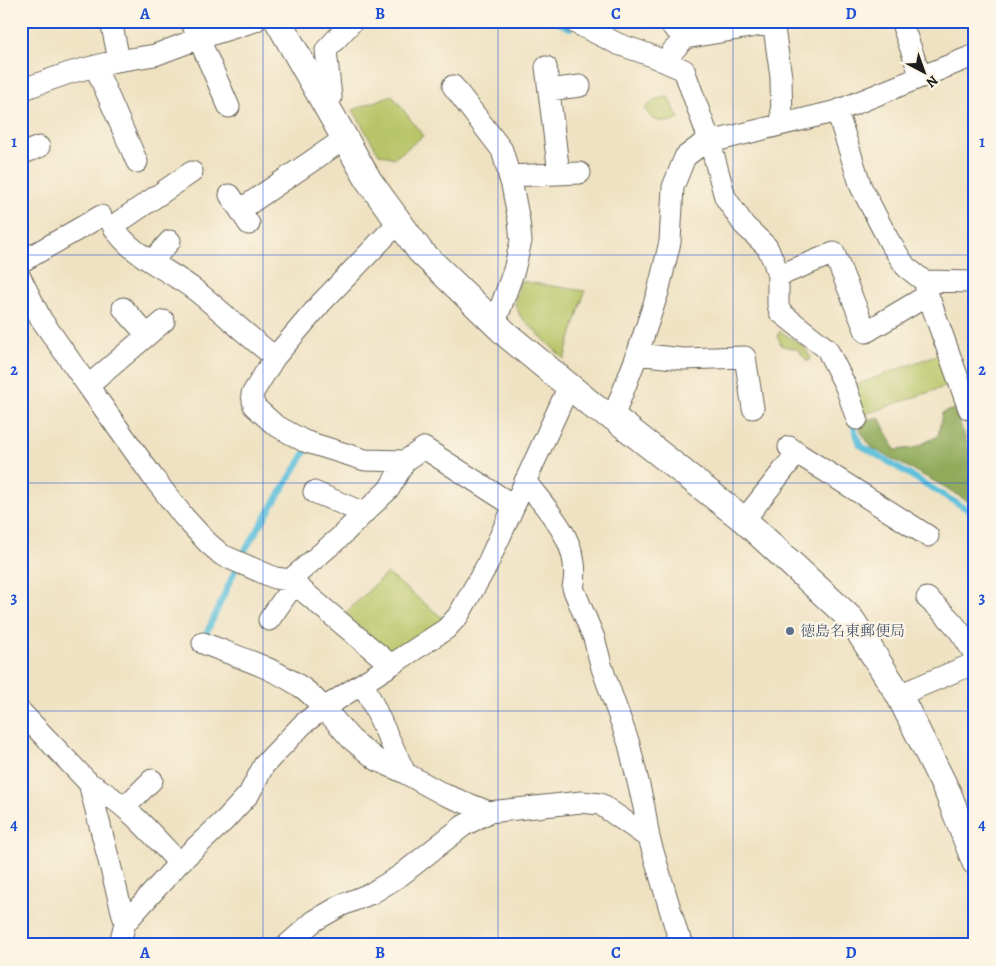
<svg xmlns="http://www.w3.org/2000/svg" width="996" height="966" font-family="Alegreya,'Noto Serif JP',serif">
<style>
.green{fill:#b7c567;stroke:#6a7042}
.forest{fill:#91aa5c;stroke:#56633c}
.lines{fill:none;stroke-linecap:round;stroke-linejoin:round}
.stream{stroke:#5dc0db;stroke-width:6}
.minor-casing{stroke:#666156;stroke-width:23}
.tertiary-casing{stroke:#666156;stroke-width:28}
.minor{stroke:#fff;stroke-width:21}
.tertiary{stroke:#fff;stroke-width:26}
.grid{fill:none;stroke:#1d4ed8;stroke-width:1;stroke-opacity:0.55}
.service-dot{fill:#5c6f8a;stroke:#fcf5e5;stroke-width:2}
.labels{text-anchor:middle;stroke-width:5;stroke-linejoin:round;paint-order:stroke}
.service-label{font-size:15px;fill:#4e5e75;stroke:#fcf5e5;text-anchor:start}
.neatline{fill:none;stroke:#1d4ed8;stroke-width:2}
.grid-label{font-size:16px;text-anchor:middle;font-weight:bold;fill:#1d4ed8}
</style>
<rect width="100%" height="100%" fill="#fcf5e5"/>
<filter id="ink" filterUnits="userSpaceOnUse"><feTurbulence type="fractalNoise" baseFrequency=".02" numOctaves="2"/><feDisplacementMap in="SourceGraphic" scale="10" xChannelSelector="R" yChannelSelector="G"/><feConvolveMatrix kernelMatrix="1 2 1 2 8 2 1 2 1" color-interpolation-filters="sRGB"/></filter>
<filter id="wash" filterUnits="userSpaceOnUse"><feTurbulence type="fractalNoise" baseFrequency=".0096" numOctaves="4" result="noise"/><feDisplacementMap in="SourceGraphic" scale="20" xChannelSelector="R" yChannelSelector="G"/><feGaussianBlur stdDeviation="1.12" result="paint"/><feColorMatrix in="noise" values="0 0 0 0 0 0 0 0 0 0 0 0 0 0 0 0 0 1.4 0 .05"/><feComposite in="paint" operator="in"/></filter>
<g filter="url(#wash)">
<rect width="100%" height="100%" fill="#efe2c2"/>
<path class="green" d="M392,95L423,136L395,158L379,154L353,110Z
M668,97L679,118C670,123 661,122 652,119L645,109L655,99Z
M520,281L585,291L564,359L520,316L515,304Z
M780,331L803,346L811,358L808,362L797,349L782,346L777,336Z
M939,354L950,385L860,416L850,387Z
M387,573L444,619L394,655L343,615Z"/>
<path class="forest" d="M955,409L975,466V506L943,486L872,448L861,432L859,422L879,417L895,450L914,448L938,436L942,413Z"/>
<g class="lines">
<path class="stream" d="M554,21L570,28
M852,422L860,445L975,514
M204,639L242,555L306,451"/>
</g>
</g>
<g filter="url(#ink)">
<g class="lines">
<g class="minor-casing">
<path id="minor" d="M111,21L119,60
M191,21L229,107
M572,21L618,44L647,54L684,70L710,142L725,197L744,225L767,247L774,262L778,276V305L780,312L827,349L846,387L857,419
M773,21L781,77L782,124
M901,21L921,77
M670,24L685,38
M671,53L685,38L773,23
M95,66L137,162
M546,67L559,174
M453,86L502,150L512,185L519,221L521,241L514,270L495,323
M549,90L580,86
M21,91L29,87L69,73L111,62L155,55L200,38L255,21
M324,102L331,97L326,50L353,21
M837,111L861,187L889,241L906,267L924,281L975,282
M21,154L39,147
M192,172L113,226C131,256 168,269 195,290C223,312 247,336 275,357L321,303L399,222
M509,176L580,173
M230,195L240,210
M249,224L240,210L344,139
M152,261L170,241
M21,262L101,216
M778,276L834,253L866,332L928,295L924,281
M21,279L41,319L88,386L164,321
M928,295L969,409L975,408
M123,308L147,335
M637,354L683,359L745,357L753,408
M275,357L252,394L254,406L275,425L304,441L365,460L405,461L424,448L514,506L569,386
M88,386L152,476L184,517L208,543L222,555L275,578L290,580L339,538L364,513L314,492
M613,417L636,358L658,292L670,242L673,187L685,157L702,144L837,111L975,55
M789,447L797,453L928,536
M525,481C549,512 583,545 573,588L594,638L602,668L629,744L644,807L649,838
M364,513L389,489L405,461
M744,520L797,453
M290,580L391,665L446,629L458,616L486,567L514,506
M927,598C950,618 959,628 975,655
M269,620L294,584
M203,643C237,657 273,667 304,689C311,694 317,701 324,708L391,665
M363,683L405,773L443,794L489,812
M899,695L975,663
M21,712L89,783
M125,807L152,780
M125,923L89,783C127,804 150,832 179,863
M121,939L125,923L179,863L225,820L249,794L264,765L303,724L324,708L351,739L377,760L405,773
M287,945L314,921L342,905L372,893L401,875L463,826L489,812L581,802L600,804L649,838L678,936L684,945"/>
</g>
<g class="tertiary-casing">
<path id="tertiary" d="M278,21L369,181L420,251L507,335L597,409L613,417L744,520L851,619L899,695L948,793L975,862"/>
</g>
<use href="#minor" class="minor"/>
<use href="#tertiary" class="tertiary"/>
</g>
</g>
<path class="grid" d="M263,21V945M498,21V945M733,21V945M21,255H975M21,483H975M21,711H975"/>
<circle class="service-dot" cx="790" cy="631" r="5"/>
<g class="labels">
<g class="service-label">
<text x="800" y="636">徳島名東郵便局</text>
</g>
</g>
<rect width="996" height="966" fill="none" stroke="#fcf5e5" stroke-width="55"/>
<g transform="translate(924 72) rotate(139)" stroke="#fcf5e5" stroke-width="4" paint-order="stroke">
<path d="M0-4L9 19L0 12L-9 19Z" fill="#1c1c1c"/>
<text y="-8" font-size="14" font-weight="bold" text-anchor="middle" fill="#1c1c1c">N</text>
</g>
<rect x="28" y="28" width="940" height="910" class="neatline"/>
<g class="grid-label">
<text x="145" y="19">A</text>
<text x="380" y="19">B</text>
<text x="616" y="19">C</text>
<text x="851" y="19">D</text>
<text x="14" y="147">1</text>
<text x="982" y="147">1</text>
<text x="14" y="375">2</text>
<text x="982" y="375">2</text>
<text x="14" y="603">3</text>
<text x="982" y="603">3</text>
<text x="14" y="830">4</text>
<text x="982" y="830">4</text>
<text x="145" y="958">A</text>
<text x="380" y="958">B</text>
<text x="616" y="958">C</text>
<text x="851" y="958">D</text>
</g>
</svg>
